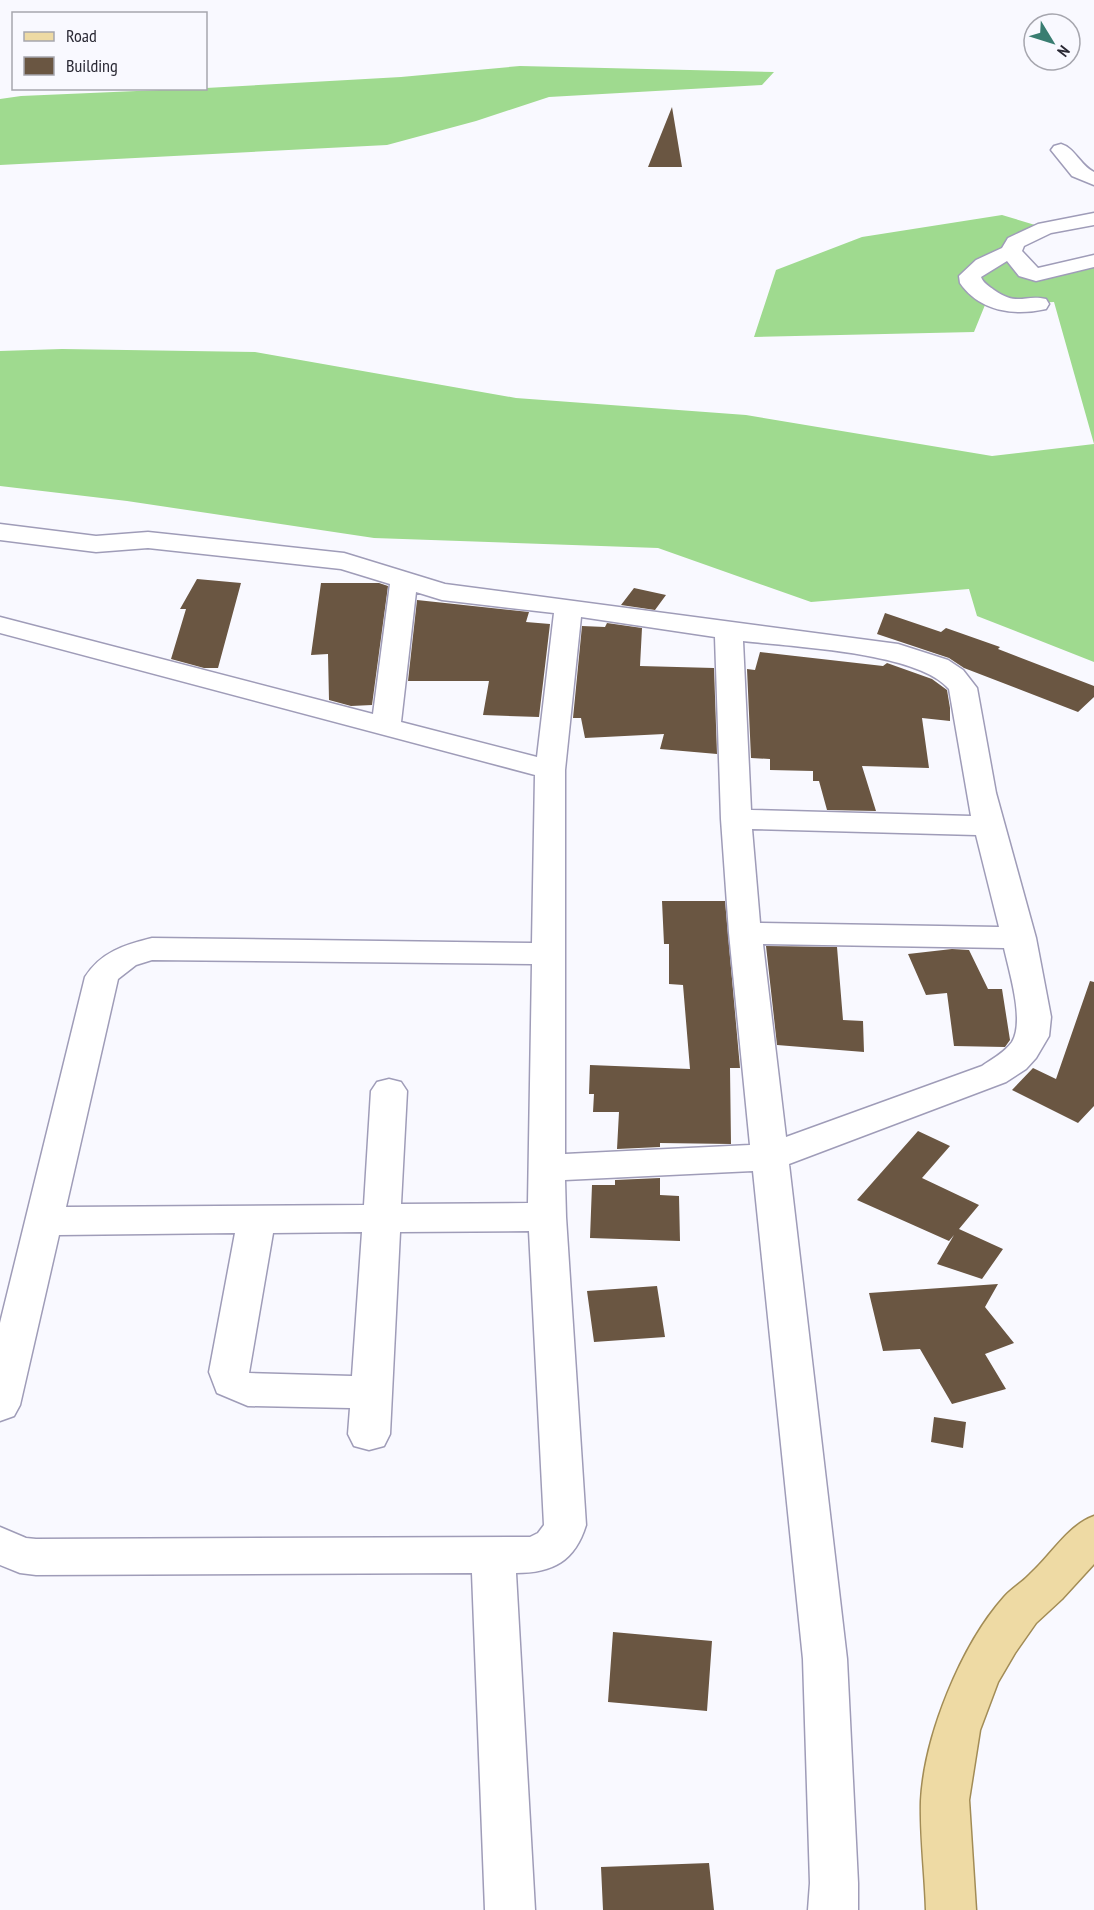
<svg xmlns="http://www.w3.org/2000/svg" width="1094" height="1910" font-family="'PT Sans Narrow',sans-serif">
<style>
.forest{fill:#9fda8f}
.building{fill:#6a5642}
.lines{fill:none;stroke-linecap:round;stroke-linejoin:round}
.minor-casing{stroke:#9f9cb8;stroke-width:3}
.major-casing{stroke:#a28c56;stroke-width:3}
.minor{fill:#fff;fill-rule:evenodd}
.major{fill:#eedaa4;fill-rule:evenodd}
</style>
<rect width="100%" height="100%" fill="#f9f9ff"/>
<path class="forest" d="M520,66L774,72L762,85L549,97L476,121L387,145L0,165V99L21,96L206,88L401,77Z
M1002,215L1045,228L1015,242L1027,271L1094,255V662L977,616L969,589L811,602L658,548L374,538L127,501L0,486V351L62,349L255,352L516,398L746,415L992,456L1094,444L1054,302L985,305L974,332L754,337L776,270L862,237Z"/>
<path class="building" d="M672,107L682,167H648Z
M197,579L241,583L218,668H204L171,659L186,609H180Z
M321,583H379L388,586L372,705L351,706L329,700L328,654L311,655Z
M634,588L666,595L655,610L621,605Z
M417,600L529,612L526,622L550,624L539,717L483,715L489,681H408Z
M885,613L941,632L946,628L1000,647L998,649L1094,686V697L1078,712L964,668L949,658L877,634Z
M607,623L642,628L640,666L714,668L717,754L660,749L664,734L585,738L581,718H573L582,626L605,627Z
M760,652L883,666L887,663L932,679L947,690L950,708V721L922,718L929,768L862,766L876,811L827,810L819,781H813V771L770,770V759L751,758L747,669L755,670Z
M662,901H725L740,1068H730L731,1144L660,1143V1147L617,1149L619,1112H593L594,1094H589L590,1065L690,1069L683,985L669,984V944H664Z
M766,946L837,947L843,1020L863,1021L864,1052L777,1045Z
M952,949L969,950L988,989H1002L1010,1040L1005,1047L954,1046L947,993L926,995L908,954Z
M1090,981L1094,982V1106L1078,1123L1012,1090L1033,1068L1056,1079Z
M918,1131L950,1146L922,1178L979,1205L959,1229L1003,1249L982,1279L937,1264L954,1235L949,1241L857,1200Z
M660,1178V1195L679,1196L680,1241L590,1238L592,1185H615V1180Z
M998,1284L985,1307L1014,1343L985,1354L1006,1389L952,1404L920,1349L883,1351L869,1293Z
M657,1286L665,1337L594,1342L587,1291Z
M934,1417L966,1422L963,1448L931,1442Z
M613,1632L712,1641L707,1711L608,1702Z
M709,1863L714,1910H603L601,1867Z"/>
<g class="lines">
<g class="minor-casing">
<path id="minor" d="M1061,144C1075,148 1080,165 1094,172V185L1072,176L1051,150L1054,146Z
M1094,213V225L1051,233L1024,246L1022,251L1038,268L1094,255V267L1036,281L1019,276L1007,261L981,277C983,283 989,286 994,290C1018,307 1024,294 1046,299L1049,304L1046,309C1015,316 980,312 960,283L959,276L976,260L1002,248L1008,238L1038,224Z
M0,524L96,536L148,532L344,553L445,584L898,644L948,660L963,670L977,688L996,793L1036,938L1051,1017L1049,1036L1036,1058L1026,1069L1006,1082L789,1164L847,1659L858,1883V1910H808L810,1883L803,1659L753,1171L565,1180L566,1217L586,1525C575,1561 553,1573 516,1573L535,1910H485L472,1573L36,1575L20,1573L0,1565V1527L26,1538L36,1539L530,1537L538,1533L544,1525L529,1231L400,1232L390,1434L384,1446L369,1450L354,1446L348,1434L350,1408L248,1406L217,1393L209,1372L235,1233L59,1235L20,1405L14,1416L0,1421V1323L85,977C101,952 124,945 152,938L532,943L535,775L0,633V617L373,714L390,584L341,569L148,548L96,552L0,540ZM416,592L442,600L554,613L537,757L401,722ZM581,617L715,637L721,819L729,933L750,1145L565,1154V770ZM743,641C793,647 918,652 949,689L971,816L751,810ZM752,829L976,835L999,927L760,923ZM763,944L1004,948C1009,971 1025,1021 1012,1042C1005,1052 992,1059 982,1066L786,1137ZM152,960L532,964L528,1203L401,1204L407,1091L401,1082L389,1079L377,1082L371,1091L364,1205L66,1207L118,979L136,965ZM362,1232L352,1376L249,1373L273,1233Z"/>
</g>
<g class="major-casing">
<path id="major" d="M1094,1516V1564L1062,1599L1036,1623L1015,1653L998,1682L980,1730L969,1800L976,1910H926C925,1874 920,1837 921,1801C924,1737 961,1645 1004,1597C1012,1588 1023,1582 1031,1573C1052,1554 1067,1526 1094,1516Z"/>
</g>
<use href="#minor" class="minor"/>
<use href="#major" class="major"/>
</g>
<rect x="12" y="12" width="195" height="78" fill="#f9f9ff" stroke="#a6a6ae" stroke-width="1.5"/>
<rect x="24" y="32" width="30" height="9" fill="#eedaa4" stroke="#a6a6ae" stroke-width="1.5"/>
<text x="66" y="42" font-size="18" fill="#2a2934">Road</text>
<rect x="24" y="57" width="30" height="18" fill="#6a5642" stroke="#a6a6ae" stroke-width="1.5"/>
<text x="66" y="72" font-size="18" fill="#2a2934">Building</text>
<g transform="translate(1052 42) rotate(128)"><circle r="28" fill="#f9f9ff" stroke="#a6a6ae" stroke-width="1.5"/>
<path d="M0-4.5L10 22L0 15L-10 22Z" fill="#397d71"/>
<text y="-9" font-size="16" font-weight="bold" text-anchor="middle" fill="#2a2934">N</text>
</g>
</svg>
